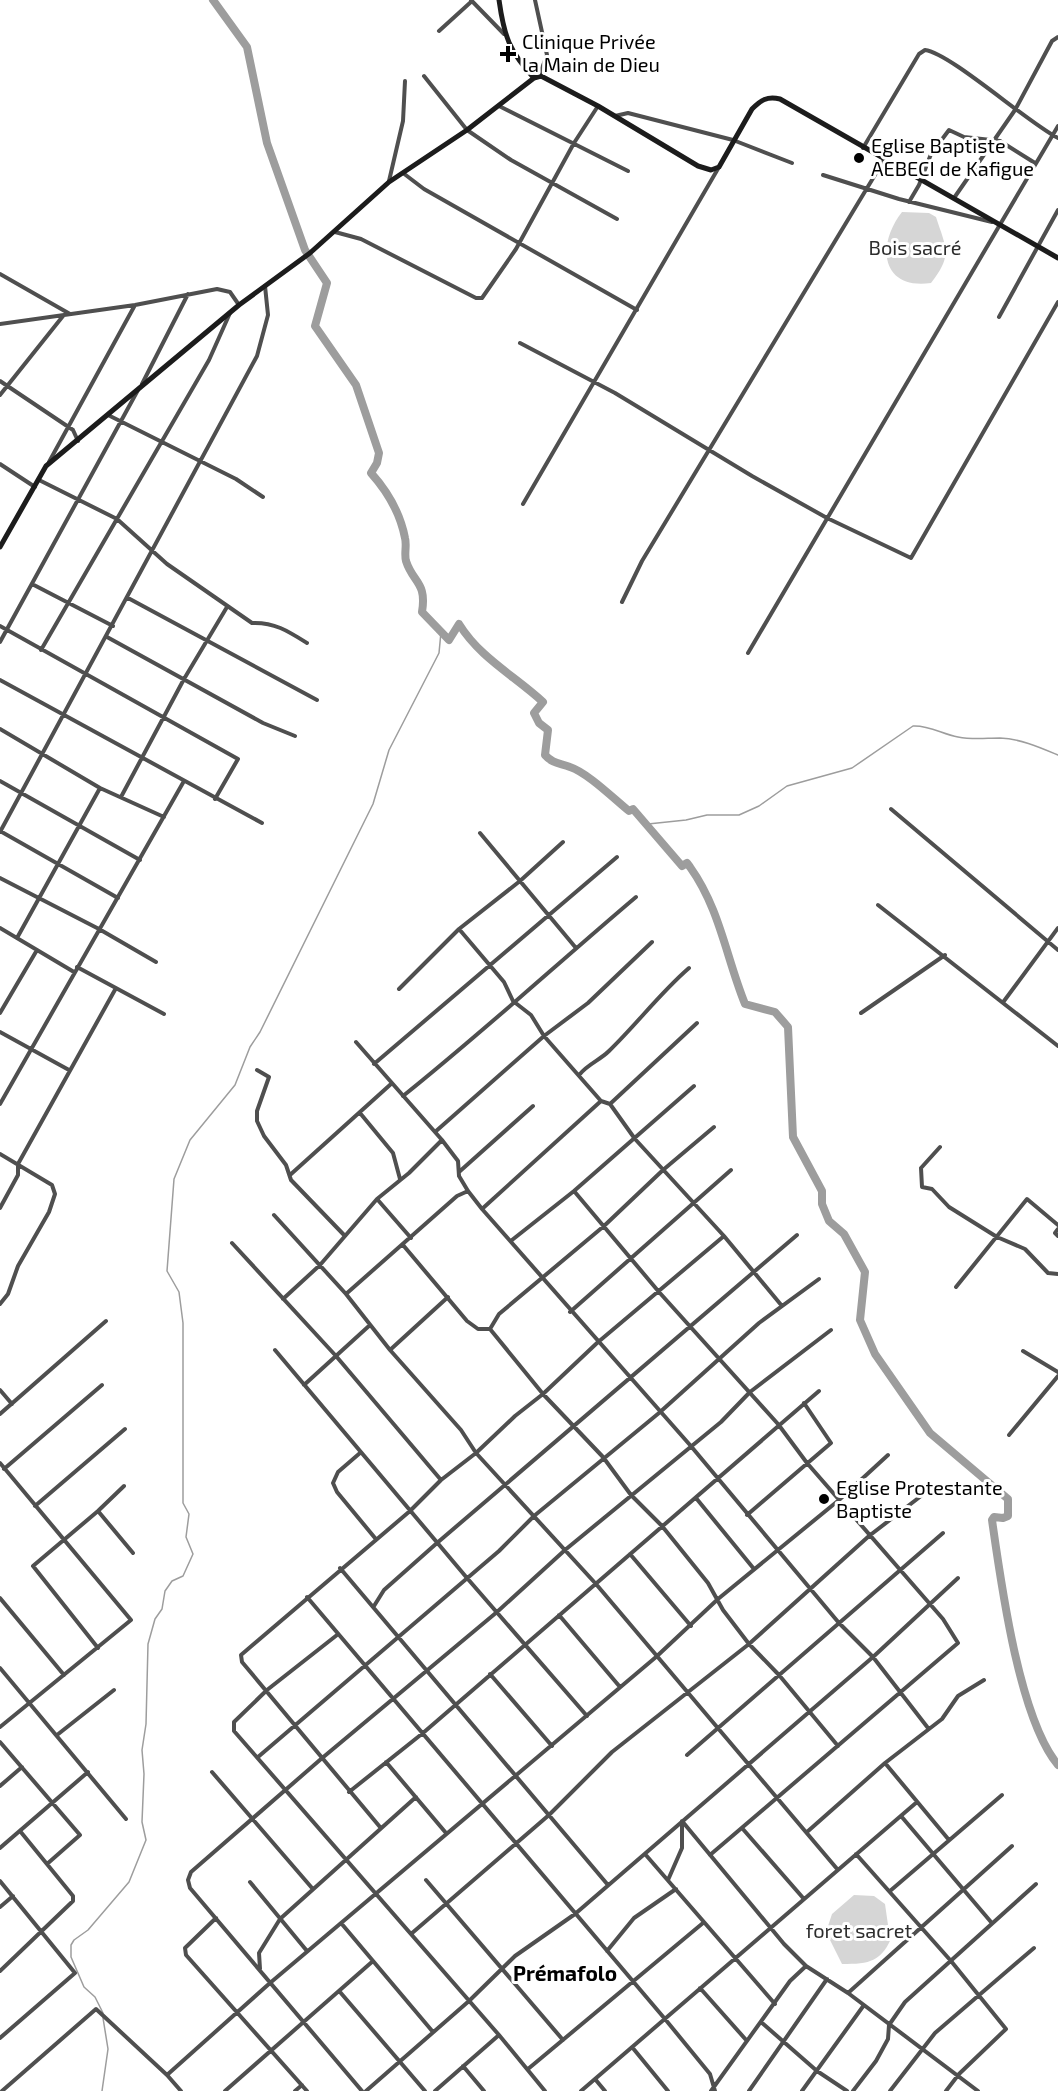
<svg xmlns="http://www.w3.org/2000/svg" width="1058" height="2091" font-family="'Exo 2',sans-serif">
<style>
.green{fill:#d6d6d6}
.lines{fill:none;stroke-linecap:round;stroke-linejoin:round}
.stream{stroke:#9d9d9d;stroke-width:1.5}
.river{stroke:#9d9d9d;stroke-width:8}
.street{stroke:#4f4f4f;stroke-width:4}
.secondary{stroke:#1c1c1c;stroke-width:5}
.poi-dot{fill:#000;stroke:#fff;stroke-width:2}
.labels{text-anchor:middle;stroke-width:6;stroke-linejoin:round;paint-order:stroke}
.poi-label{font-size:20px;fill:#000;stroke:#fff;text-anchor:start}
.park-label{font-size:20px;fill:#2d2d2d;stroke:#fff}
.neighbourhood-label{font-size:21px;font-weight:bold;fill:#000;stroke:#fff}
</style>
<rect width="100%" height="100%" fill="#fff"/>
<path class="green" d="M902,212L929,213L936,217C946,248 953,255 931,283C881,290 876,245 902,212Z
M854,1895L874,1896L885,1904L888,1925L893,1934C882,1962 870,1964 842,1964L826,1932L832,1914Z"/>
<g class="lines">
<path class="stream" d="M648,824L686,820L707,815H739L759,806L787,786L852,768L913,726C929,725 942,734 958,737C973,740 986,738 1000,738C1021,739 1039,747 1058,755
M103,2013L95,1997L84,1987L71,1957V1945L74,1940L88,1930L129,1882L146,1840L142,1822L144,1774L142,1750L146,1724L148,1644L155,1619L162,1609L165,1591L172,1581L183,1576L193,1554L186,1537L189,1514L183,1503V1323L179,1292L167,1271L174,1179L190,1140L235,1085L250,1047L260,1032L373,804L389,750L439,653L441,632
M102,2091L108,2049L103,2018"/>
<path class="river" d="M213,0L247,47L267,143L305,250L327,283L315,326L356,385L379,453L377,463L371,473C388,492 400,512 405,538C407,545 404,554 406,561C413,583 427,582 422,612L449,640L459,624C480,658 515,676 543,702L534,713L539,723L548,730L545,755C553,764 560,763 570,767C588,773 614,799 629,811L633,809L682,866L687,863L690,867C720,909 726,957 745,1004L775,1012L788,1027L793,1137L822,1191V1204L829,1221L844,1234L865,1272L860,1320L875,1354L930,1433L1008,1499V1516L1003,1518L994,1517L992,1520C1001,1583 1019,1718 1058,1765"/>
<path class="street" d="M471,0L504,34
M535,0L547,55L539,76
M439,31L472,1
M424,76L467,130L511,160L617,219
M499,106L628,171
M615,116L628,113L733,140L792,163
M863,148L919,54L925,50C950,53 1027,122 1058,138
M403,173L424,189L637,310
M823,175L899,199L992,222
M389,181L403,121L405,81
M954,198L1015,110L1052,41L1058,37
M909,202L919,185L931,154L949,130L964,137L1000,141L1035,163
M335,232L361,239L476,298H482L516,249L574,143L598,106
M0,274L70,314
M999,317L1058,210
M0,324L135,305L217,289L230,292L239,305
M520,343L615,393L752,476L827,518L911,558L1058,302
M0,381L73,430L78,441
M142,384L188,294
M0,395L63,316
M108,415L236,479L263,497
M49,462L135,305
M0,464L35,487
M39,480L117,519L167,564L252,623C274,622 288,631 307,643
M523,504L719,167
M32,584L113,626
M128,598L317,700
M622,602L642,561L884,160
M0,626L238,759L215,799
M107,637L263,723L295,736
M0,642L138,390
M41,650L209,360L230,313
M748,653L1058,126
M0,680L262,823
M0,729L100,788L164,817
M0,781L140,860
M121,797L184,679L227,607
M891,809L1058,950
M0,831L118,898
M0,832L257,356L268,315L265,286
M480,833L576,948
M0,878L99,929L156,962
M878,905L1058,1046
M0,928L74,972
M459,929L504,982L513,1001L531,1015L544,1036L601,1101L610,1104L635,1139L724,1236L782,1306
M17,938L100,788
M77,967L164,1014
M399,989L459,929L520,881L563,842
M1004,1001L1058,928
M0,1013L37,950
M861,1013L945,955
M0,1032L69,1070
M356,1042L442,1140L458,1161L459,1176L468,1191L482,1209L690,1445L839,1623L873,1657L928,1728
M374,1064L617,857
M257,1070L269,1077L257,1111V1121L264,1136L286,1165L291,1180L345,1236
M580,1074C588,1064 600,1060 609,1051C637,1024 660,993 689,968
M403,1096C483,1032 558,963 636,897
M0,1104L184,781
M610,1104L697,1023
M360,1113L393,1153L400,1179
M435,1132L544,1036L588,1003L652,942
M940,1147L921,1168L922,1187L932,1189L949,1207L997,1237L1025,1249L1048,1273L1058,1274
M0,1154L52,1185L55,1194L49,1212L18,1266L8,1294L0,1304
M459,1172L533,1106
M290,1175L391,1084
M574,1191L659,1292L778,1424L807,1463L943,1619L958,1643L710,1855
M377,1199L411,1238
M0,1208L18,1175V1164L116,988
M482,1209L601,1101
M274,1215L346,1294L390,1350L461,1430L476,1453L596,1584L838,1870
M1058,1229L1055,1233L1058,1236
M512,1240L574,1191L694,1086
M232,1243L336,1356L441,1480
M403,1245L467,1321L478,1329H490L543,1394L603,1457L631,1495L662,1526L708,1583L723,1610L749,1644L779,1675L838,1746
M956,1287L1027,1199L1058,1225
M346,1294L457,1196L468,1191
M283,1299L320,1265L377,1199L409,1173L442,1140
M570,1312L731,1170
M490,1329L499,1314L604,1226L663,1170L714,1127
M275,1350L467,1578L587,1716
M390,1350L448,1297
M1023,1351L1058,1372
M304,1385L370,1325
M0,1390L12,1404
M0,1414L106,1321
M1009,1435L1058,1376
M360,1453L338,1472L333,1483L337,1492L375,1538
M0,1463L131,1620L0,1727
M4,1469L102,1385
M696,1498L754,1569
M35,1506L125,1429
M98,1511L133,1553
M747,1515L831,1443L804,1403
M630,1554L691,1626
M340,1568L608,1885
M307,1597L665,2019L710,2074L715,2091
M0,1598L64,1675
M374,1606L384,1590L437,1543L797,1235
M559,1615L620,1687
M337,1635L267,1690L234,1722V1731L499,2035L545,2091
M98,1648L33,1566L98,1511L124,1486
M0,1668L126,1819
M490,1674L552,1746
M57,1735L114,1690
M0,1742L80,1835L47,1864
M687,1755L943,1533
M258,1757L499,1551L534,1516L659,1413L759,1323L819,1279
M386,1762L446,1833
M885,1763L949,1840
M212,1772L312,1888
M0,1786L22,1767
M349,1792L423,1733L819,1391
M901,1816L991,1922
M682,1821L784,1944L806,1966L848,1993L978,2091
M380,1827L242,1662L241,1655L410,1511L441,1480L476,1453L515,1416L543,1394L597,1343L724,1236
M742,1828L804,1899
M807,1832L885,1763L942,1719L958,1696L984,1680
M0,1848L88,1772
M645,1854L775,2004
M856,1854L951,1961L1006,2029L959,2074L946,2091
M426,1880L563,2040
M668,1880L682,1848V1822
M0,1881L75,1973L0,2038
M250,1882L307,1951
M890,1891L1002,1795
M0,1907L13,1896
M216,1918L185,1948L186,1955L307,2091
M341,1923L433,2032
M411,1934L549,1815L612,1752L749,1644L869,1536L921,1496
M607,1951L634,1918L676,1889
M260,1969L259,1953L280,1919L416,1797
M0,1971L73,1901V1896L20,1831
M700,1988L747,2041
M340,1992L425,2091
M848,1993L1012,1846
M761,2022L817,2071L847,2091
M632,2047L668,2091
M463,2066L484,2091
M528,2069L703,1923
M167,2075L270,1983L656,1657L718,1599L839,1500L888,1455
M595,2079L605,2091
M2,2091L96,2009L167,2075L181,2091
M225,2091L373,1961
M295,2091L302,2085
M362,2091L190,1888L188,1880L191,1872L321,1759L497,1612L565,1550L721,1422L750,1392L831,1330
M366,2091L469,2001L515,1956L575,1914L873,1657L958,1578
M435,2091L499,2035
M581,2091L917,1802
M711,2091L790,1981L806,1966
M749,2091L827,1979
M802,2091L864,2005
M853,2091L876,2061L888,2039L889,2025L905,2002L1036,1884
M890,2091L935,2033L1034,1948"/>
<path class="secondary" d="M499,0C504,36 509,51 534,78
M0,547L46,466L239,305L310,253L389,182L467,130L534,78L541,76L598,106L698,166L711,170L719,167L752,109C761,100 767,96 780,99L1058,258"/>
</g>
<g class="poi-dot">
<path d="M505 45h6v6h6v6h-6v6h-6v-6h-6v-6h6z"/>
<circle cx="859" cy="158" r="6"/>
<circle cx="824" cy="1499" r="6"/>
</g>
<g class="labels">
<g class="poi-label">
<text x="522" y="49">Clinique Privée<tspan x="522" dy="23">la Main de Dieu</tspan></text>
<text x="871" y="153">Eglise Baptiste<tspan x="871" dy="23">AEBECI de Kafigue</tspan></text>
<text x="836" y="1495">Eglise Protestante<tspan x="836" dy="23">Baptiste</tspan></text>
</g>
<g class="park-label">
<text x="915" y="255">Bois sacré</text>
<text x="859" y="1938">foret sacret</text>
</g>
<g class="neighbourhood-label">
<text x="565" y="1981">Prémafolo</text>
</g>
</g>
</svg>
